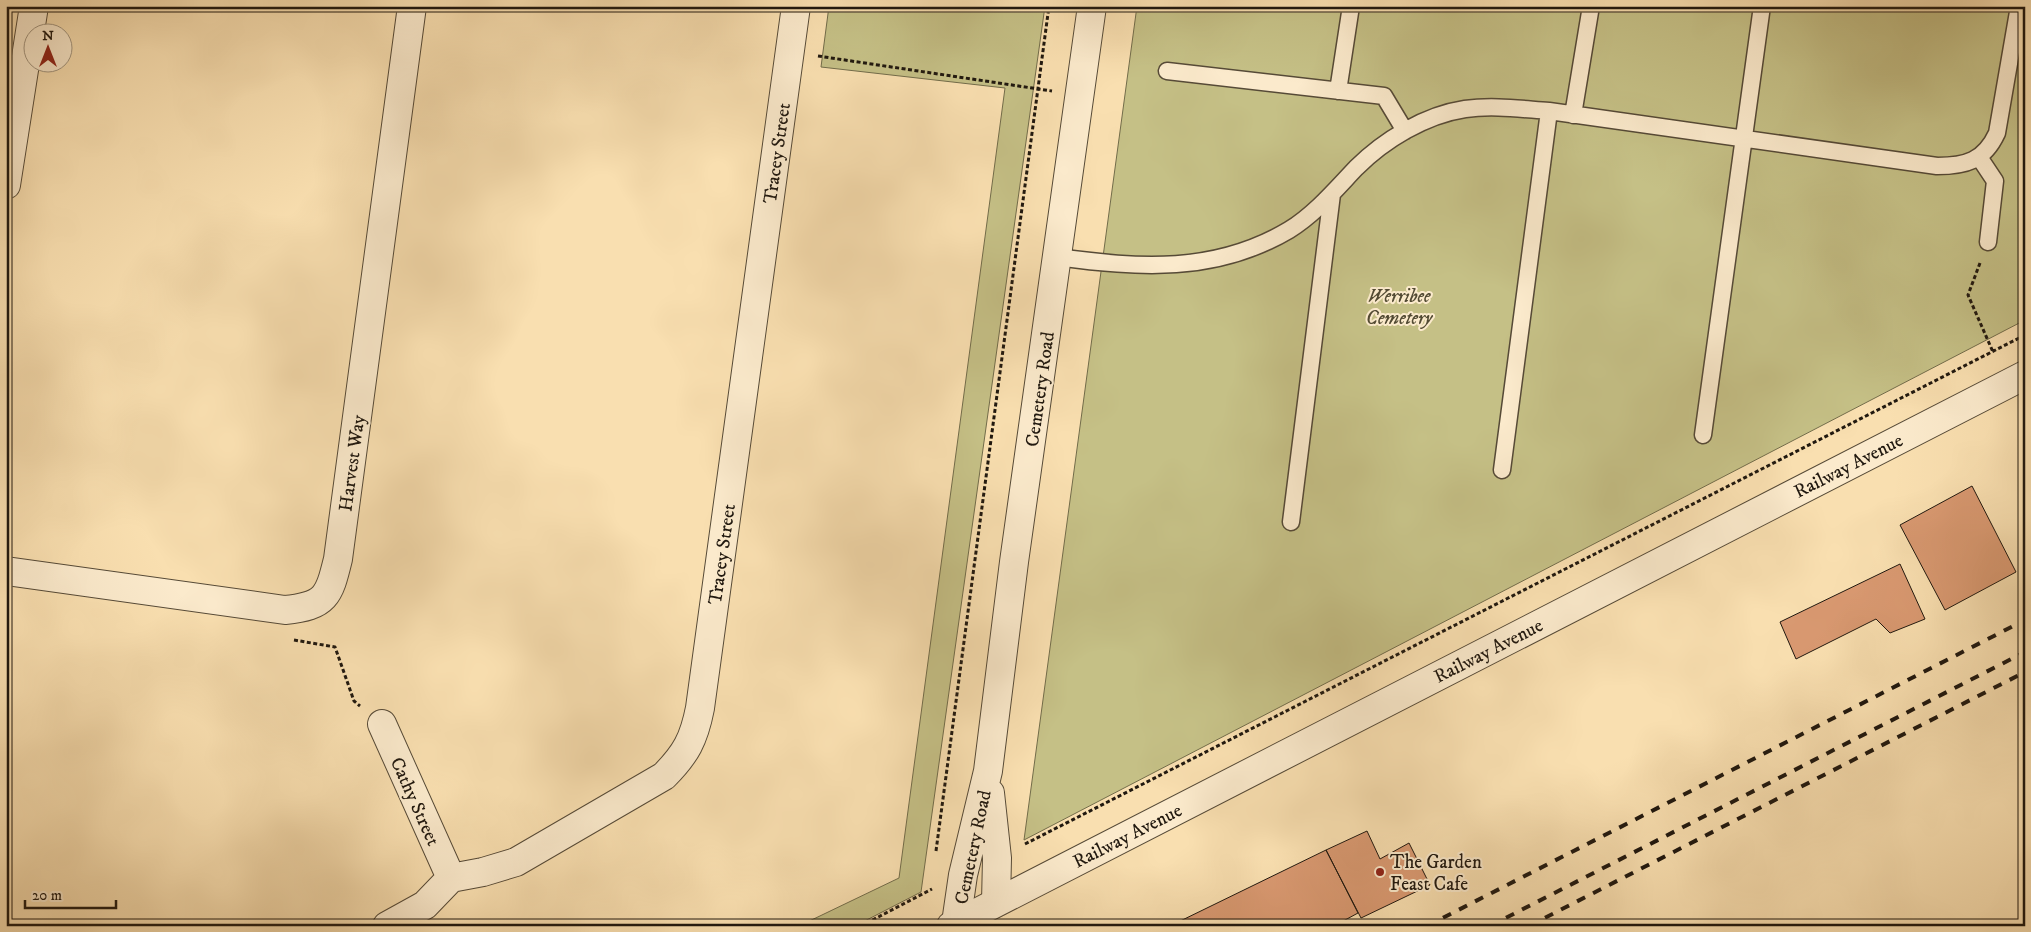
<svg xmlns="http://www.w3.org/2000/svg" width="2031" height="932" font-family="'IM FELL DW Pica',serif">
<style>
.green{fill:#c5c086;stroke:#726c4a}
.building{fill:#d99971;stroke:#20180f}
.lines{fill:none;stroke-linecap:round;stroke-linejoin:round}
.service-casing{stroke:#564a37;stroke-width:19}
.minor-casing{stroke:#564a37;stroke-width:30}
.tertiary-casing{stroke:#564a37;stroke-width:30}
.path{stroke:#20180f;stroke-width:3;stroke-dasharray:4 2.5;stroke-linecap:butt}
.service{stroke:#fbeacc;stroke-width:16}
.minor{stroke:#fbeacc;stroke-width:28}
.tertiary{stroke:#fbeacc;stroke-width:28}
.rail{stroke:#20180f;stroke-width:4;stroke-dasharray:9 9;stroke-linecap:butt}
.poi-dot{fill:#8f2418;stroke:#fbeacc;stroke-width:2}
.labels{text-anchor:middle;stroke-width:4;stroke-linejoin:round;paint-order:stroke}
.street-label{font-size:19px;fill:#20180f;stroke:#fbeacc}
.park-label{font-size:19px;font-style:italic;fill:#524a33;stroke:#fbeacc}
.poi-label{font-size:19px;fill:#20180f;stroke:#fbeacc;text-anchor:start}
</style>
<rect width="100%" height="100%" fill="#f9dfb0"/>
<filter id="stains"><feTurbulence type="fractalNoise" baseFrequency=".004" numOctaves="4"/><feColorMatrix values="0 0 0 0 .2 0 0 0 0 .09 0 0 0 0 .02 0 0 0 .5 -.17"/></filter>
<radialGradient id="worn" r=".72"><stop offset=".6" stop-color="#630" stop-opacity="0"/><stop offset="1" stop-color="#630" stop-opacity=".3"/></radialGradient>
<path class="green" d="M829,6H1045L921,892L855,926H799L899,878L1005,88L821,67Z
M1137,6H2025V320L1024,840Z"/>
<path class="building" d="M1972,486L2016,572L1945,610L1900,525Z
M1900,564L1925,619L1890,633L1876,619L1796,659L1780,622Z
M1367,831L1380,859L1409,843L1430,885L1361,918L1326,850Z
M1326,850L1358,913L1334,926H1170Z"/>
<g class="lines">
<g class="service-casing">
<path id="service" d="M1167,71L1384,96L1405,131
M1338,91L1351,6
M1573,115L1591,6
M1979,157L1995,181L1988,242
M1057,257C1139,268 1215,274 1289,230C1315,214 1336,189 1356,168C1384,140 1425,115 1465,109C1493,105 1521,109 1549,111L1937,166C1966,166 1984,161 1997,133L2019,6
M1703,435L1762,6
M1502,470L1549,111
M1291,522L1332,194"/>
</g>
<g class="minor-casing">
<path id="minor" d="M6,185L34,6
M6,571L285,610C326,606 329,596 338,559L412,6
M382,724L451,878
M990,793L997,858L996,902
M956,923L963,875L988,771L1014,562L1092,6
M387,926L425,905L451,878L483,872L516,862L664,776C686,754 694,739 700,708L796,6"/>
</g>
<g class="tertiary-casing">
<path id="tertiary" d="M951,926L2025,375"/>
</g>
<path class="path" d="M818,56L1052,91
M1980,263L1968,295L1993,352
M294,640L335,647L354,701L360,706
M1025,844L2025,335
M936,851L1049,6
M861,926L932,889"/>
<use href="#service" class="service"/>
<use href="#minor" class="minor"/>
<use href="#tertiary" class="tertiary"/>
<path class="rail" d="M1427,926L2025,620
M1490,926L2025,652
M1529,926L2025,672"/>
</g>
<circle class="poi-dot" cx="1380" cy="872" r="5"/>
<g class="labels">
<g class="street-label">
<text transform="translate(776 153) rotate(-82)" y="7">Tracey Street</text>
<text transform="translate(1039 389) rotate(-82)" y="7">Cemetery Road</text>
<text transform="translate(351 463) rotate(-82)" y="7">Harvest Way</text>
<text transform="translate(1848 465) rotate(-27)" y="7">Railway Avenue</text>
<text transform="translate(721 554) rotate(-82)" y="7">Tracey Street</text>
<text transform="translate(1488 650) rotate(-27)" y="7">Railway Avenue</text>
<text transform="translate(416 801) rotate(66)" y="7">Cathy Street</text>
<text transform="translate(1127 835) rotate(-27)" y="7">Railway Avenue</text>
<text transform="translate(972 847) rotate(-78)" y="7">Cemetery Road</text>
</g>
<g class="park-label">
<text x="1399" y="302">Werribee<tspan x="1399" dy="22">Cemetery</tspan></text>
</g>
<g class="poi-label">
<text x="1390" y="868">The Garden<tspan x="1390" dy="22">Feast Cafe</tspan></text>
</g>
</g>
<rect width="2031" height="932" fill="none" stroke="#f9dfb0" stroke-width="25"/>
<rect x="8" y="8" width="2016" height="917" fill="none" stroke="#20180f" stroke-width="2.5"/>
<rect x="12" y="12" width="2006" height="907" fill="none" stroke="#20180f"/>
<g transform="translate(48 48)"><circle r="24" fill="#fbeacc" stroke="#a39680"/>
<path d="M0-4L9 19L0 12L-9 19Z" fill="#8f2418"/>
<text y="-8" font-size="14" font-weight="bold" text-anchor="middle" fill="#20180f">N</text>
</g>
<path d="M25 900v8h91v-8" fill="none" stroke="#20180f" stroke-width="2.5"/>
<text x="32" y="900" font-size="15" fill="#20180f" stroke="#fbeacc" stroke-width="4" paint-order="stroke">20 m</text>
<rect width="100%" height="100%" filter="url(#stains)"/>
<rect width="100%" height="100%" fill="url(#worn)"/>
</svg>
